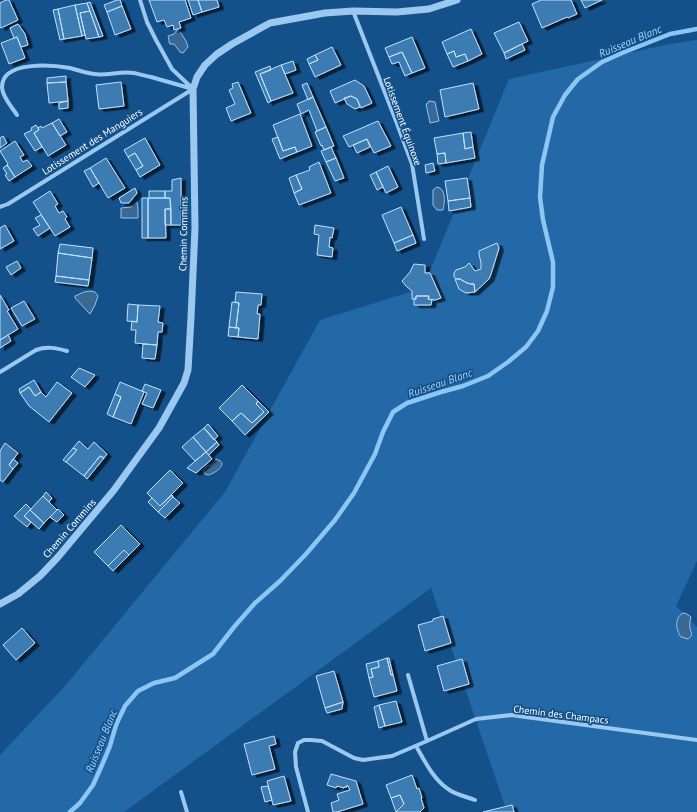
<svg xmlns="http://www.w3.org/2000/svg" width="697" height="812" font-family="'PT Sans',sans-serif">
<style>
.green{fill:#2369a7}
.water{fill:#3a6892;stroke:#8dc5f3}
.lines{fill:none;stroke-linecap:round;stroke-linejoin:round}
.stream{stroke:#8dc5f3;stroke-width:4.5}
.building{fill:#3d7bb3;stroke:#c2e0fb;filter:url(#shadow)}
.minor{stroke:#9bc8f0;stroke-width:4}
.tertiary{stroke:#9bc8f0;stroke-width:7}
.labels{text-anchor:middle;stroke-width:3.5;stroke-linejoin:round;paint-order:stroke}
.street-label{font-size:10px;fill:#fff;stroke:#14518a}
.water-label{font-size:11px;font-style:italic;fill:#a7d2f7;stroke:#14518a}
</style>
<defs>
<filter id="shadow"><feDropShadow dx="4.5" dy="2.5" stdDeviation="0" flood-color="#0009"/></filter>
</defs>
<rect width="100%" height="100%" fill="#14518a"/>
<path class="green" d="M697,40V561L676,606L697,627V812H507L431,588L124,812H0V755L65,686L225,492L320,320L423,288L509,79L670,44Z"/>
<path class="water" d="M177,30H179L186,41L188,47L183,53L180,52L174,44H170L169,42V40L168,36L174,34Z
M429,101L435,102L439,121L430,123L426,104H427Z
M437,187C446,188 445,202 443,210H437L433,205V190Z
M137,202L138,208V218H121V208L131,207Z
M91,291L95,292L98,296L95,305L90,314L75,298V296L84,292Z
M216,459C231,463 214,474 208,475L205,474L203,470L207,466L212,465Z
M683,613L687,614L691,617C690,621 689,625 690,628C691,634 694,634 688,639L681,637C676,630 674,618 683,613Z"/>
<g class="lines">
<path class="stream" d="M70,812L80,803L93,785L102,765L110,746L116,725L125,706L138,691L154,683L175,678L213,654L234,627L255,603L280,581L306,554L335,520L354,493L375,454L383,432L393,412L407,403L441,392L463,386L488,376L508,362L526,347L538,331L547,311L553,287V262L543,220L540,197L542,165L553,117L565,95L578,79L602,62L622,53L670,34L697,29"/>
</g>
<path class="building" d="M6,0H9L18,20L1,28L0,27V3Z
M117,0H120L122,6L107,12L104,5Z
M149,0H185L191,18L179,22L181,28L174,30L173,25L167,27L164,20L157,22Z
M188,0H198L202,12L193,15Z
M198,0H217L219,7L202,12Z
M541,0H571L577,14L568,18L567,17L542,28L532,4Z
M581,0H602L585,8Z
M90,2L103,36L99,37L87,3Z
M87,3L90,11L80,13L85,35L82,36L75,5Z
M75,5L82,36L64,39L58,9Z
M122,6L131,29L115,35L107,12Z
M58,9L64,39L60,40L53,10Z
M90,11L99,37L86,39L80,13Z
M519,22L528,41L504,53L494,33Z
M18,24L25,34L28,45L21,47L17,37L14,38L10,28Z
M471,29L482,54L468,61L465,54L456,57L454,51L447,54L442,42Z
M17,37L25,58L9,64L1,43Z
M412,37L425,68L412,73L402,52L389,57L385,48Z
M522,44L525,50L506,59L504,53Z
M332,47L341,65L315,77L309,64L318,60L315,55Z
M454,51L456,57L465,54L468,61L453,67L447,54Z
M402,52L412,73L405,76L399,62L392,64L389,57Z
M315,55L318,60L309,64L307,59Z
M293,61L296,70L285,74L281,65Z
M281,65L293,93L271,101L260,74Z
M270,66L271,70L260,74L271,101L268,103L255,72Z
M66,76V82L47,83V78Z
M355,80L364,86L372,103L361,108L357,99L351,96L335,103L330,91Z
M66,82L68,101L49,103L47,83Z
M121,82L124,106L99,109L96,85Z
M238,82L251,113L231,121L226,108L235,104L229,90L233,88L232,84Z
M307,83L313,97L308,100L302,85Z
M473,83L479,109L445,117L440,90Z
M351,96L357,99L360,107L355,109L347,104L344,98Z
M313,97L326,127L317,131L309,110L301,114L297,104Z
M68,101V108L59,109V103Z
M300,114L312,146L297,152L295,147L283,151L273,125Z
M59,119L67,132L60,136L52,123Z
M378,121L391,146L374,153L367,139L349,147L343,136Z
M52,123L66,145L48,156L34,133L39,130L38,128L41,126L42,128Z
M36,125L39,130L34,133L42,147L35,151L24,134L32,130L31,128Z
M326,127L334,146L324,150L322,145L321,146L315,132Z
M471,132L473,147L465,149L463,133Z
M463,133L465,149L473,147L475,158L446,163L445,153L437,154L434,138Z
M3,136L7,143L0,148V138Z
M278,137L283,151L295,147L297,152L280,159L272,139Z
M145,138L160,165L140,177L136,170L143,166L135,153L128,157L124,150Z
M367,139L370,147L357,153L353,145Z
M15,141L24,155L20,157L23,162L27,160L32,166L15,177L7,165L8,164L0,151Z
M331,147L336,158L326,162L321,151Z
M135,153L143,166L136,170L128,157Z
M445,153L446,163L438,164L437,154Z
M106,158L125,188L108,198L90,168Z
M336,158L344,178L335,181L326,162Z
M319,162L331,193L299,205L294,193L302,189L296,175L310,170L309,167Z
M433,163L435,171L426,173L425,165Z
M7,165L15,177L9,181L5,175L7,174L3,168Z
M388,166L398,187L386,193L376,172Z
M90,168L99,183L93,187L84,171Z
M376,172L383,187L377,190L370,175Z
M296,175L302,189L294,193L289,178Z
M181,178V225H171L170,198H165V191H172V180Z
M467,178L470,198L448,201L445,181Z
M135,188L137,193L129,203H121L119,198Z
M50,191L58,204L55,206L59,213L63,211L67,217L65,219L70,227L55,236L33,202Z
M149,191H165V198H149Z
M142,198H148V238H142Z
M148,198H170L171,209H165L166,238H148Z
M470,198L471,207L449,211L448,201Z
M401,207L413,235L394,243L382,215Z
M165,209H171V225H165Z
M41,215L50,228L38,236L33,229L40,225L35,218Z
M5,225L14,241L0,249V228Z
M315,225L334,228L332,238L330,237L329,247L333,248L332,257L317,255L319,235L314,234Z
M413,235L416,243L397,251L394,243Z
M497,243L499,248L491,274L489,279L475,292L474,284H471L467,283L460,279H457L454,277V273L456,270L465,267L469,263L475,271L481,269V263L479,254V251Z
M60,244L93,248L92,258L58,253Z
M58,253L92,258L89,280L56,276Z
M17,261L21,268L11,275L6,267Z
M414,264L425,265V273H430L441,298L435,300L428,299L429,296H416V299H412V291L406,286L402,281L410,272Z
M56,276L89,280L88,286L55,282Z
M455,279H460L467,283L471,284H474L475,292L466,293L459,289Z
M236,292L262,294L261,305H258L257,314H260L258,339L238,337L239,328H236L239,303L235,302Z
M0,295L9,310L7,311L18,329L0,340Z
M416,296H429L428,299L432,300L431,305H414V299H416Z
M24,301L35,319L22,326L11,308Z
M232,302L239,303L236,328L229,327Z
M128,304L138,305L137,322L127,321Z
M138,305L160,306L158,322L163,323L162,332H158L157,345L135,343L136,330H131L132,321L137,322Z
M229,327L239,328L238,337L228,336Z
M8,335L11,341L0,348V340Z
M143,344L157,345L155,359L142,358Z
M79,368L95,375L85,387L71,377Z
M34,380L41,392L35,396L29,387L20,393L19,389Z
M57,382L72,393L49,422L29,406L20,393L29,387L35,396L41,392L46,397Z
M120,382L144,392L131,424L113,417L121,397L115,394Z
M145,384L161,390L153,408L142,404L147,393L142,391Z
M242,385L258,401L256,404L264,412L252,423L241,413L232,421L219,408Z
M115,394L121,397L113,417L107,414Z
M258,401L269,412L245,435L232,421L241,413L252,423L264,412L256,404Z
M208,424L218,436L214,440L204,428Z
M204,428L217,442L206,452L193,437Z
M193,437L206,452L195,461L182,447Z
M79,441L88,449L94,442L107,454L104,458L100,456L84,476L66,462L77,450L73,448Z
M217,442L219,445L209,455L206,452Z
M5,443L18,453L9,465L13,469L3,482L0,480V451Z
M73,448L77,450L66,462L63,460Z
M206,452L212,459L196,473L187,468Z
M100,456L104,458L87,479L84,476Z
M13,459L18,463L13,469L9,465Z
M170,470L183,483L160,506L147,493Z
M46,492L52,498L49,502L43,496Z
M172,495L173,497L158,512L148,502L152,498L160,506Z
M43,496L57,510L44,523L30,510Z
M173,497L180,503L165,518L158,512Z
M26,504L31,509L24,516L31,522L27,527L14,516Z
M58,509L64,515L57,522L50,517Z
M30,510L44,523L39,529L24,516Z
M121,525L140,544L129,555L124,550L108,566L94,552Z
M124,550L129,555L113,571L108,566Z
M443,616L451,643L425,651L418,625L433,621V619Z
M22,628L35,643L16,660L3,645Z
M387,658H389L393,675H391Z
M387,658L391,675H393L397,691L374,697L369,678L373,677L371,669L379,667L378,661Z
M462,659L469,684L444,691L437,666Z
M378,661L379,667L371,669L373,677L369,678L366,664Z
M334,671L343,702L325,708L316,676Z
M396,701L402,722L385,726L379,705Z
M343,702L342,709L327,713L325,708Z
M379,705L385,726L379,728L374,707Z
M274,736L276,744L269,746L275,769L252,775L244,744Z
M331,774L356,781L363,804L337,812H333L331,803L339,800L337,794L350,790L348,786L347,785V787H344V788L337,786L336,788L327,785Z
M412,775L417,789L419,788L422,798H421L424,808L420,812H396L404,804L400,795L391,798L386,785Z
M284,776L291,801L273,805L267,781Z
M268,786L272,800L265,802L261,787Z
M400,795L404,804L396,812L391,798Z
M512,805L514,812H483Z"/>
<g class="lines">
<path class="minor" d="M140,0L147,22L156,40L172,69L192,88
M353,11L396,121L412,164L424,239
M17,115C12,107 3,98 2,88C1,60 53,65 70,68C78,70 86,73 94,74C107,76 120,71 134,73C139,74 145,76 151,77C165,81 179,85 193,89
M0,207L8,204L193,89
M0,372L36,350C47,346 56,348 67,351
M408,675L427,741
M416,746C426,763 434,781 451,791C458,795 467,797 475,800
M181,792L187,812
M308,812L296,767L295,752L298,743L304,740H311L322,741L354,758L363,760L392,756L427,741L476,719L511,715L697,740"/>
<path class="tertiary" d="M0,604L18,594L40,576L58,557L114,490L159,428L184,383L188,370L191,318L195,228L193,89L197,77L205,65L217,54L232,44L270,23L325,13L353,11L397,12L429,9L457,0"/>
</g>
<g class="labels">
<g class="street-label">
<text transform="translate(403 121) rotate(70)" y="4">Lotissement Équinoxe</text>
<text transform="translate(92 141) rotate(-32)" y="4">Lotissement des Manguiers</text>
<text transform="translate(183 234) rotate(-89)" y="4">Chemin Commins</text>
<text transform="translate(69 528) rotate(-49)" y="4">Chemin Commins</text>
<text transform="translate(561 714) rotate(7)" y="4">Chemin des Champacs</text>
</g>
<g class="water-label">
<text transform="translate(630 41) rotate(-23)" y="4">Ruisseau Blanc</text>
<text transform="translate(440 383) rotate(-19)" y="4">Ruisseau Blanc</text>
<text transform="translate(101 741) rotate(-68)" y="4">Ruisseau Blanc</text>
</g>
</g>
</svg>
